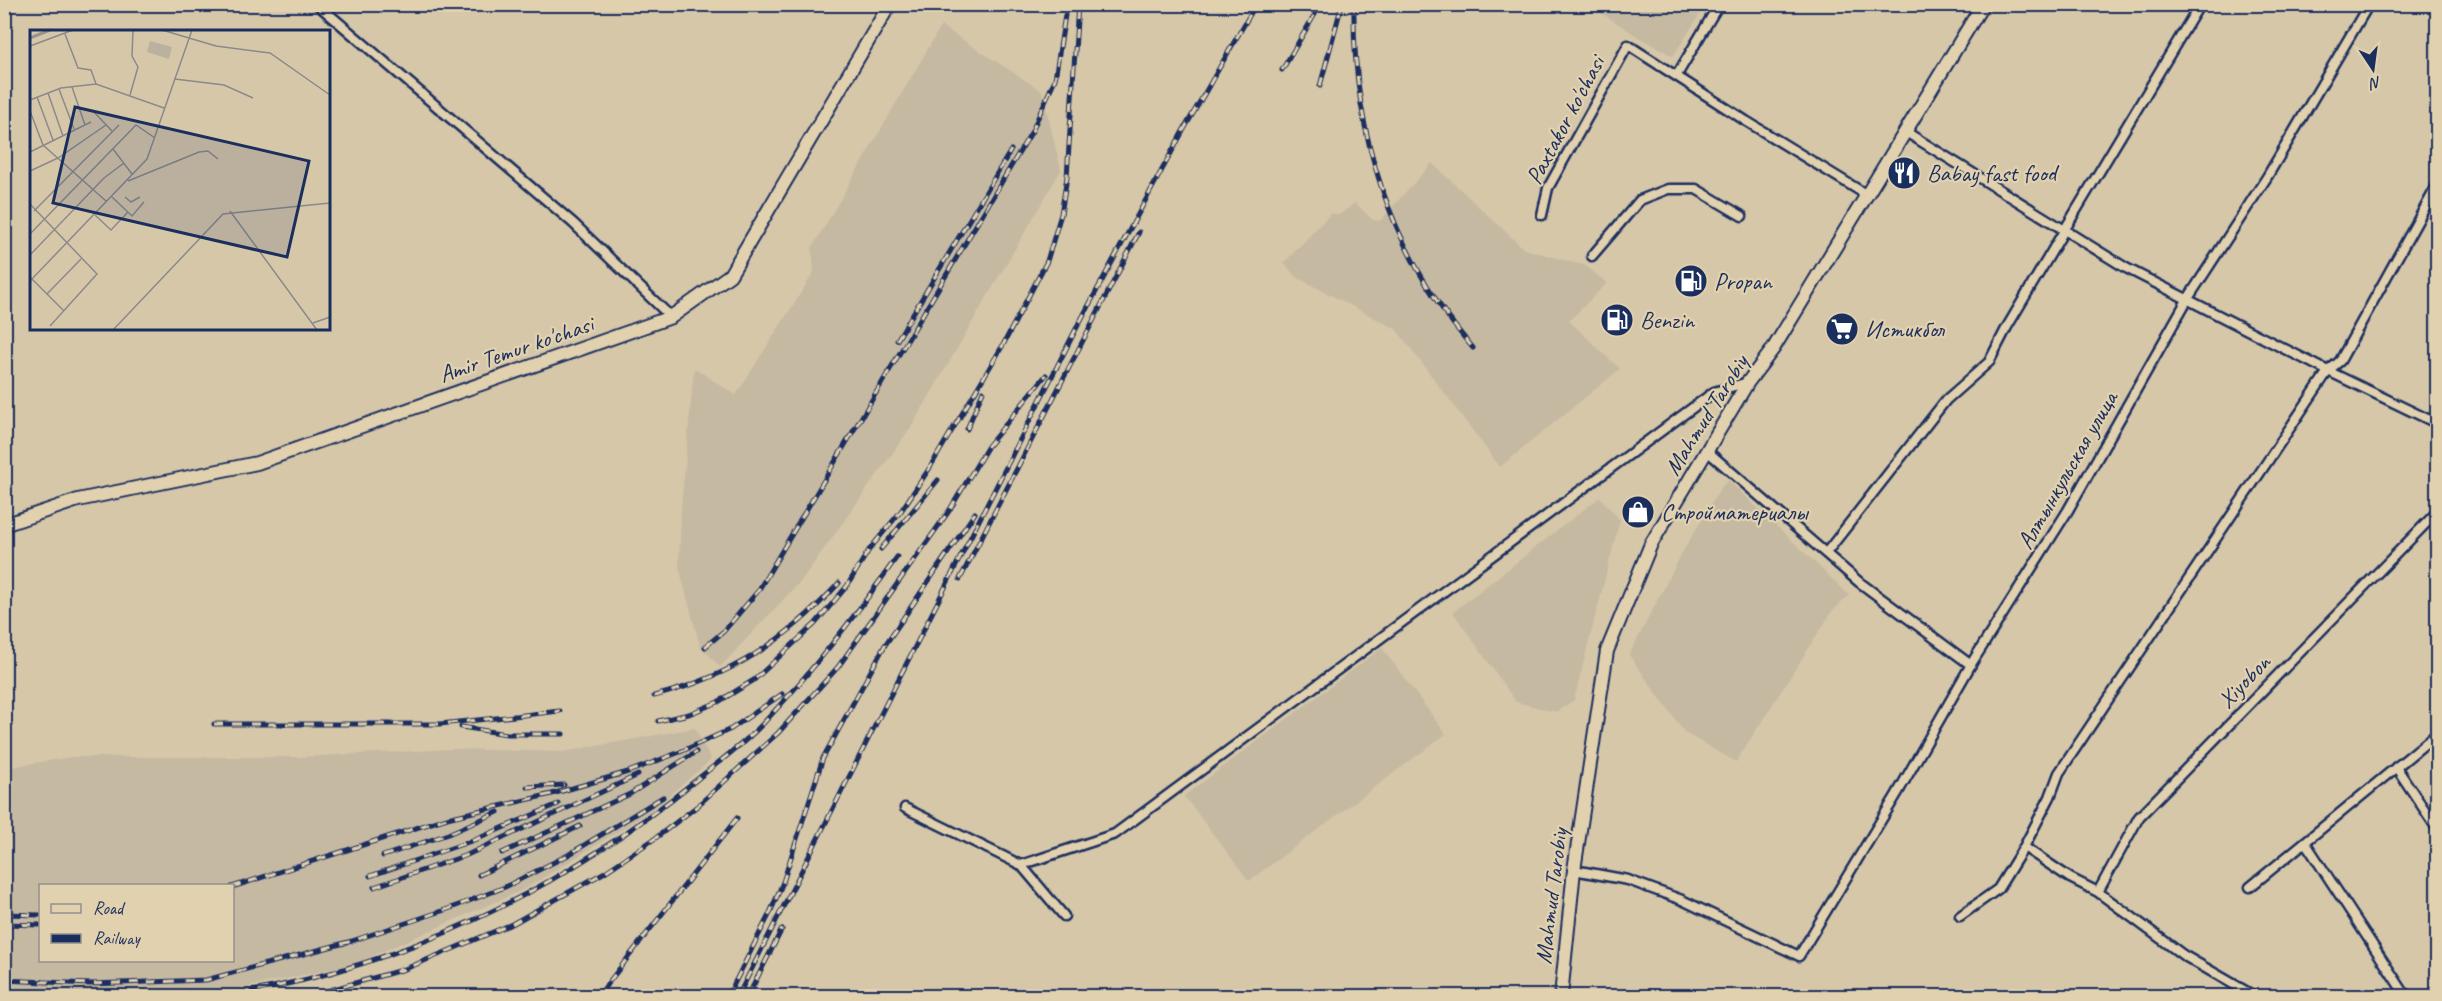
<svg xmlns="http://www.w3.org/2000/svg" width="2442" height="1001" font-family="Caveat,sans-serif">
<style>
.built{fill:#c5b9a2;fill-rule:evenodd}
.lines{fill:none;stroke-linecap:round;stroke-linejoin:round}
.street-casing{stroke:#1b2f5e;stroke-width:13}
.secondary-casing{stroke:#1b2f5e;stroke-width:16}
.primary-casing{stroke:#1b2f5e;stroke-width:16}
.street{stroke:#e2d1ae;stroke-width:8}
.secondary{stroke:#e2d1ae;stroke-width:12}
.primary{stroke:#e2d1ae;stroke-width:12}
.rail-casing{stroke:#1b2f5e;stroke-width:5}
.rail{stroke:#e2d1ae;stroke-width:3;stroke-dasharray:9;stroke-linecap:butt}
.labels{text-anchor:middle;stroke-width:4.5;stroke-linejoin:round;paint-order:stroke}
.street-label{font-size:24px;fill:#1b2f5e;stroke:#e2d1ae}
.poi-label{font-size:24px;fill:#1b2f5e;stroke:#e2d1ae;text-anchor:start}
.inset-river{fill:none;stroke:#969390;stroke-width:3}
.inset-road{fill:none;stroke:#8b8a8b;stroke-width:1.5}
.view{fill:#1b2f5e;fill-opacity:0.15;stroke:#1b2f5e;stroke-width:3}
.inset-edge{fill:none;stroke:#1b2f5e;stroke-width:3}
</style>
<rect width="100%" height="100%" fill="#d6c7a9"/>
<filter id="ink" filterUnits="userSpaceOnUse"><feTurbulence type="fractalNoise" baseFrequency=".0167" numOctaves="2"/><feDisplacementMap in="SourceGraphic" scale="12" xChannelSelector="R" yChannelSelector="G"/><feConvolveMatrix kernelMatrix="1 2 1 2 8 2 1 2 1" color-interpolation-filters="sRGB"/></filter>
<g filter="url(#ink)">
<path class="built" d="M1589,5H1706L1673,56L1640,38Z
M941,26L1042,91L1061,170L912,426L801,581L720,667L700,646L679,567L681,508L694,368L736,395L814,272L812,248Z
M1432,163L1524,249L1586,266L1607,283L1569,321L1620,369L1500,467L1396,329L1296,277L1284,263L1331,213L1339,215L1355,203L1373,220L1380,221Z
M1728,480L1849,595L1831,613L1736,762L1685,733L1629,655L1682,553L1719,490Z
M1600,497L1620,520L1574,700L1556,712L1516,702L1453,612Z
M1382,648L1446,734L1249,881L1184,796Z
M695,728L711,760L647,814L525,889L354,964L225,992L5,996V768L71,757H300L453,749L563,752ZM40,886H232V960H40Z"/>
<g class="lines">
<g class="street-casing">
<path id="street" d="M317,4L573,223L671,317
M1677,75L1719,4
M1906,132L2126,268L2328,371L2438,424
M1542,215L1548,188L1628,45L1746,121L1867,195
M1592,256L1640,200L1668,189H1696L1742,216
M1707,451L1859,582L1971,665
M1826,553L1946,400L1989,362L2007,327L2065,229L2200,4
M2396,767L2438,830
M905,808L1021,865L1115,834L1714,392L1748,382
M2305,842L2406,996
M2024,847L2070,878L2098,892L2183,955L2254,996
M1021,865L1064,916
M1574,870L1628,880L1682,900L1799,956L1897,794L1973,661L2067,512L2187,300L2267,177L2369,4
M2250,887L2438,733
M2098,892L2139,817L2438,511
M1960,916L1998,889L2024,847L2050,797L2059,773L2328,371L2340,361L2438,184"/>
</g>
<g class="secondary-casing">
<path id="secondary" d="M4,525L78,500L257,463L671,317L730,275L890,4"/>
</g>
<g class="primary-casing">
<path id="primary" d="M1561,996L1574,870L1607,651L1651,544L1748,382L1773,349L1983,4"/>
</g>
<use href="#street" class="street"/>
<use href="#secondary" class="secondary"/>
<use href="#primary" class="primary"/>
<g class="rail-casing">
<path id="rail" d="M1354,4C1352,130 1390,253 1473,348
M1282,70L1321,4
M1320,86L1342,4
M897,340L1011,150
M967,429L983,391
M881,549L938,480
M960,579L1139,232
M705,647L724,631L758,591L1032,131L1055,79L1065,15
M654,696C730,677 786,641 839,583
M658,721L689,714L718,702L754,680L815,624L847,586L869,550L901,511L929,469L1003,345L1047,261L1061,214L1067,177L1078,4
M214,724H440L560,711
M461,727L507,734H563
M527,787L564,785
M502,853L630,794L696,752
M383,856L448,834L498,812
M479,875L580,826
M370,876L477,839L558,804
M232,887L447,818L552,794L628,772L680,752L731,729L782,694
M374,887L467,855L638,775
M4,914L40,915
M4,924L40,925
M4,980L90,984L206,980L352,941L451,908L505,887L568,855L663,797
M223,996C397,970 558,892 695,781C721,760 748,741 770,716C817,666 858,612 897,557
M309,996L405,969L512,924L605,872L657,837L696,807L778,733L838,667L949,511L988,446L1046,375
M598,996L737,818
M728,996L770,913L783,882L823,758L885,645L975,513
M738,996L1076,329L1183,131L1256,4
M748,996L782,929"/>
</g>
<use href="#rail" class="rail"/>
</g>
</g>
<defs>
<g id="restaurant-disc" transform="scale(1.725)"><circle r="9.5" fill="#1b2f5e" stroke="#e2d1ae"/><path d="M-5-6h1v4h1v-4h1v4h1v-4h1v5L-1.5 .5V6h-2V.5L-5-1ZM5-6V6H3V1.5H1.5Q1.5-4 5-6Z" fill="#fff"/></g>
<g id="fuel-disc" transform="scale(1.725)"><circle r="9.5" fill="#1b2f5e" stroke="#e2d1ae"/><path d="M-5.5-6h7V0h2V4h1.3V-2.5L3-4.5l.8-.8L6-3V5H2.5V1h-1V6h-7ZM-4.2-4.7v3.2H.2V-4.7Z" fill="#fff"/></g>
<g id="supermarket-disc" transform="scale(1.725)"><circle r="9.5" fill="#1b2f5e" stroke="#e2d1ae"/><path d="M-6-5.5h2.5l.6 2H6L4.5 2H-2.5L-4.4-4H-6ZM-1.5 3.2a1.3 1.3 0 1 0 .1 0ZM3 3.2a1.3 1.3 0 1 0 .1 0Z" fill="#fff"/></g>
<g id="shop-disc" transform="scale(1.725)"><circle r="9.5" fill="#1b2f5e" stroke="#e2d1ae"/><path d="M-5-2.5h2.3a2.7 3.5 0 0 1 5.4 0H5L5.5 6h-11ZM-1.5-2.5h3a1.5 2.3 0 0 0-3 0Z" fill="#fff"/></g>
</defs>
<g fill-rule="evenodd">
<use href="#restaurant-disc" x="1904" y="173"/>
<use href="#fuel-disc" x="1691" y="281"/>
<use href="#fuel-disc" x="1617" y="320"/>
<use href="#supermarket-disc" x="1842" y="329"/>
<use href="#shop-disc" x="1638" y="512"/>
</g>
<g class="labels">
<g class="street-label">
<text transform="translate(1565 120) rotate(-62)" y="8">Paxtakor ko'chasi</text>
<text transform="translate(516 349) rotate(-19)" y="8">Amir Temur ko'chasi</text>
<text transform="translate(1706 415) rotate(-58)" y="8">Mahmud Tarobiy</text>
<text transform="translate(2067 470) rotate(-60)" y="8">Алтынкульская улица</text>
<text transform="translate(2244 681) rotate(-46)" y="8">Xiyobon</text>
<text transform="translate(1551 896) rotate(-83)" y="8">Mahmud Tarobiy</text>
</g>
<g class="poi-label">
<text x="1927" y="181">Babay fast food</text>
<text x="1714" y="289">Propan</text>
<text x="1640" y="328">Benzin</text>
<text x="1865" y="337">Истикбол</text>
<text x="1661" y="520">Стройматериалы</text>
</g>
</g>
<g transform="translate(30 30)">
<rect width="300" height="300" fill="#d6c7a9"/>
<path d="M120,11L142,17L139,29L117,22Z" fill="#bab19e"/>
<path class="inset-river" d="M0,8L20,0"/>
<path class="inset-road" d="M132,0L186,16L240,23L300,65M35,4L48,38L61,40L66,54M0,16L43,0M145,49L194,55L223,68M42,57L55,95M29,59L44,99M18,63L33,106M100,65L108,37L102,26L103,0M7,67L23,110M0,70L31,58L66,54L134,78M0,81L13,115L76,171M63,81L82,101M83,119L102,144M0,122L61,92M0,141L28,128L76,95M98,151L169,122L178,121L188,129M82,167L102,186L114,172M95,167L101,172L110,167M0,174L67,244L20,296M4,181L89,95M200,181L287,300M65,185L81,200L98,182M0,204L106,95L125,108M0,225L74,148L94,133M0,247L34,281M0,251L117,129L162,0M17,264L51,229M283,293L300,287M83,300L193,184L300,173"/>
<path class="view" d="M45,77L279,131L257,227L23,173Z"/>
<rect width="300" height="300" class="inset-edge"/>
</g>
<rect width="2442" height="1001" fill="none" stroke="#e2d1ae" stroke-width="24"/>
<rect x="12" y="12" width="2418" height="977" fill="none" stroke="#1b2f5e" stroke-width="2" filter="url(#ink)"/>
<rect x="39" y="884" width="195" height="78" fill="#e2d1ae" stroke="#92908e" stroke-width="1.5"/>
<rect x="51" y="904" width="30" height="9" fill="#e2d1ae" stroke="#92908e" stroke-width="1.5"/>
<text x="93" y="914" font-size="18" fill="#1b2f5e">Road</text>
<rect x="51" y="934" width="30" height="9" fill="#1b2f5e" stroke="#92908e" stroke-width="1.5"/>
<text x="93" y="944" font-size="18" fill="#1b2f5e">Railway</text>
<g transform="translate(2373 69) rotate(167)" stroke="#e2d1ae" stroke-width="4.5" paint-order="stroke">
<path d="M0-4.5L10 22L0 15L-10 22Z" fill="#1b2f5e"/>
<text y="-9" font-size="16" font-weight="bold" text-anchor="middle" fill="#1b2f5e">N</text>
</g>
</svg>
